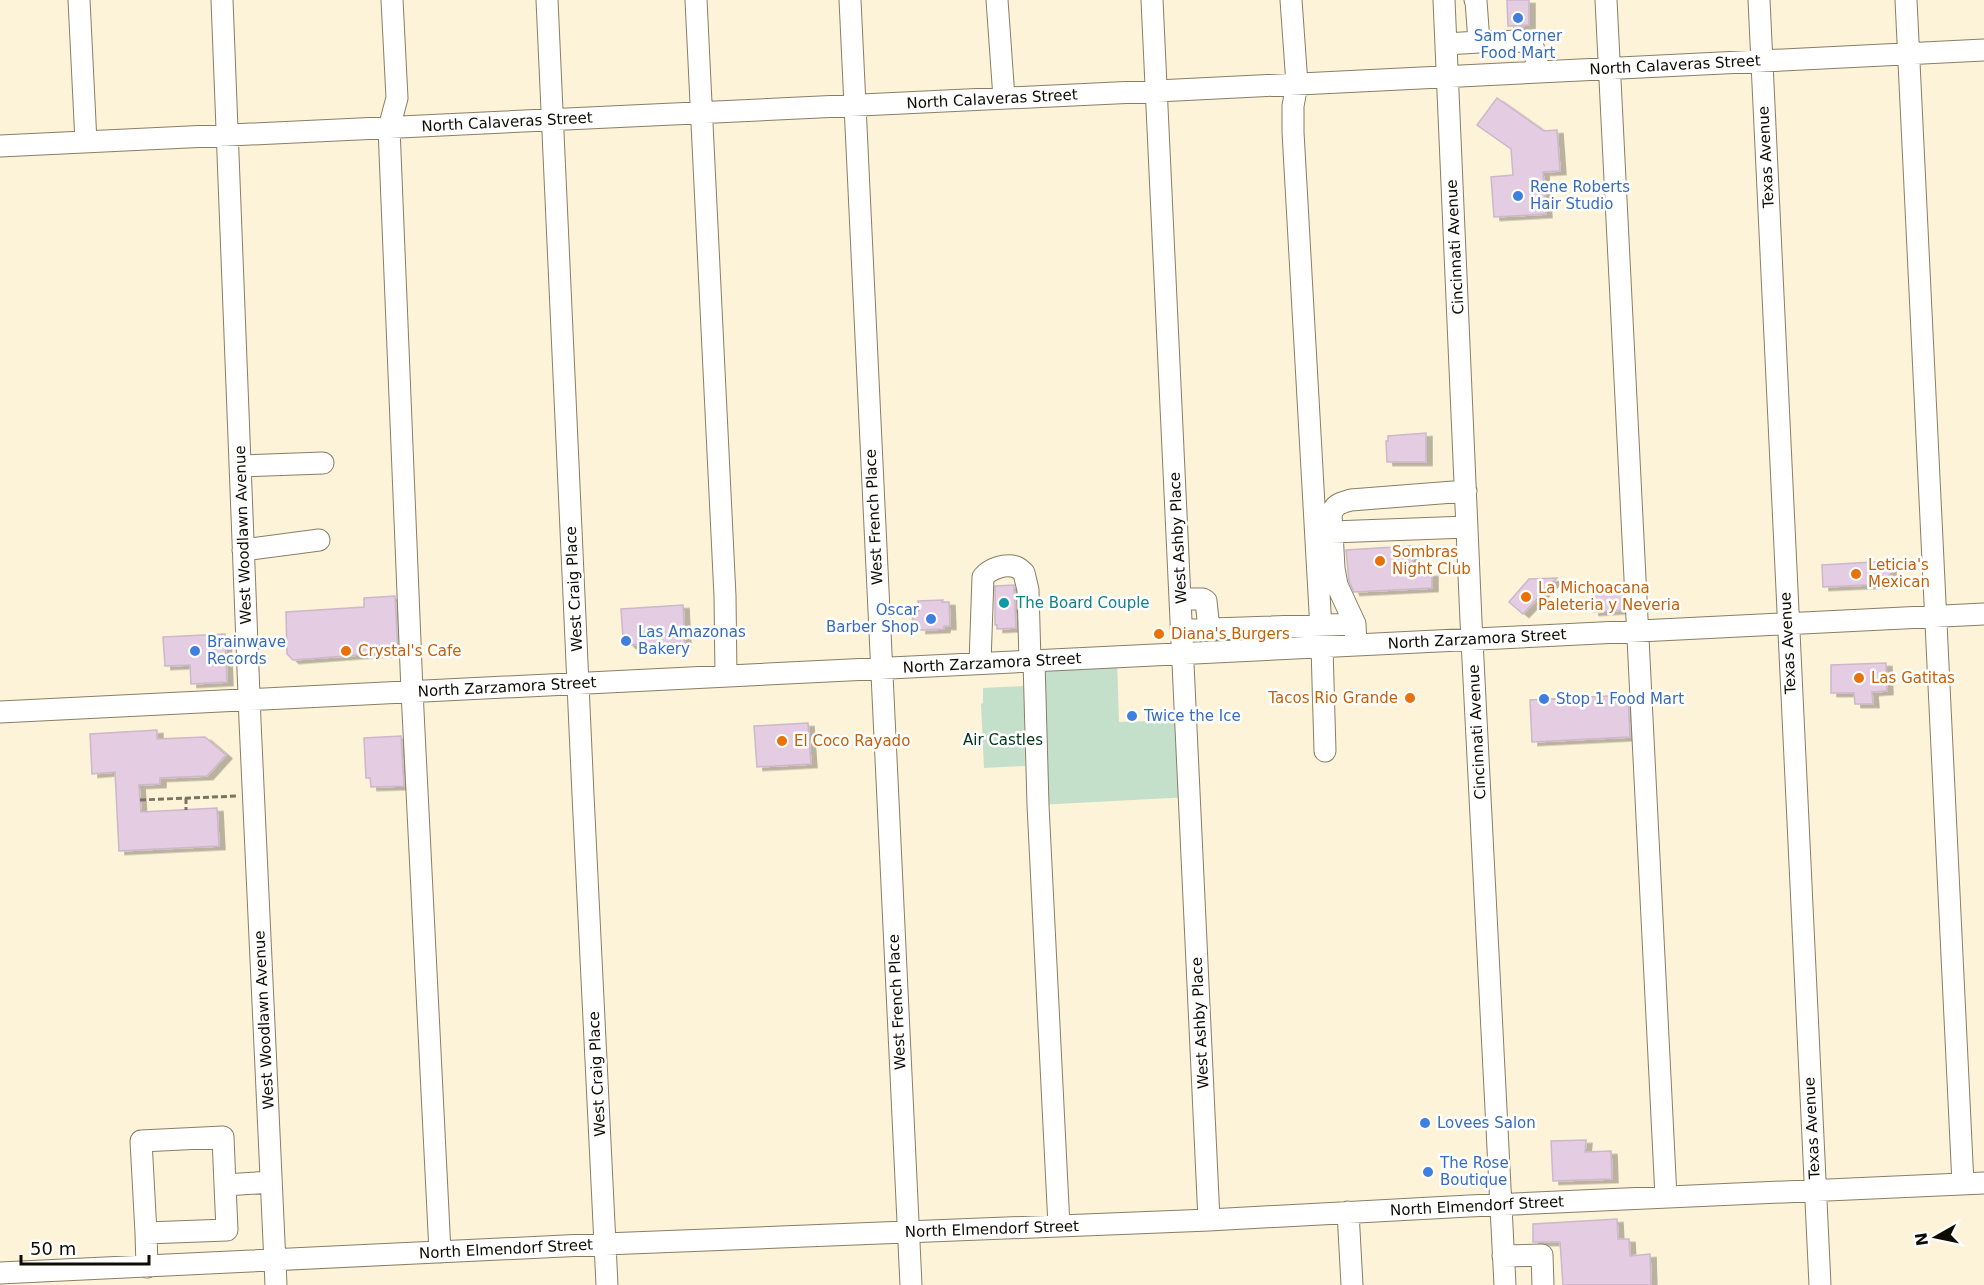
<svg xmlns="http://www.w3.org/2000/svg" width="1984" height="1285" font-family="'DejaVu Sans',sans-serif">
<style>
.green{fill:#c4e0ca}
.building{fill:#e4cde2;stroke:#ccb7cb;stroke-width:1.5;filter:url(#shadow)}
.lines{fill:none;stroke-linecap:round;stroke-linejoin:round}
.minor-casing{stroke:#887e66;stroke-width:23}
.path{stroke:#7a7463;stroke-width:3;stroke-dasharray:6 3;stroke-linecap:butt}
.minor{stroke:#fff;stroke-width:21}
.shop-dot{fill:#3f7fe0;stroke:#fff;stroke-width:2}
.food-dot{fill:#e8710a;stroke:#fff;stroke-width:2}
.culture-dot{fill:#0f9aa8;stroke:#fff;stroke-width:2}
.labels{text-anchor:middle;stroke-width:5;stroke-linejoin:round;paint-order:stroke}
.shop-label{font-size:15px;fill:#366cbe;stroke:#fff;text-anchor:start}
.street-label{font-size:15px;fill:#0f0c04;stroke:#fff}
.food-label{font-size:15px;fill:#c56008;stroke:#fff;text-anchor:start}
.culture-label{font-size:15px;fill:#0d838f;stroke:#fff;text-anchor:start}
.park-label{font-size:15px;fill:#013517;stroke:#fff}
</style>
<defs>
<filter id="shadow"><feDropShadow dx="6" dy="3.5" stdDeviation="0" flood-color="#0004"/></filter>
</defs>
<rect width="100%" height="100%" fill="#fdf3d8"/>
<path class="green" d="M1117,657L1119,722L1187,720L1190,797L1038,805L1034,661Z
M1024,686L1025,766L984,768L981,704L983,703V688Z"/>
<path class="building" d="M1507,0H1529V25L1508,26Z
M1497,98L1544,131L1557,130L1560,171L1543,172L1546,214L1494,217L1491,177L1513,175L1511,149L1477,125Z
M1426,433V462H1387L1386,441H1388V436Z
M1412,546L1414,573H1432V588L1354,592L1349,581L1346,550Z
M1890,561V584L1823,587L1822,565Z
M1557,578L1523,614L1509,602L1529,579Z
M1014,585L1016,628L997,629V625H995V586Z
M1623,585L1624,610L1593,612L1591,588Z
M395,596L398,652L293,660L287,654L286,612L364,607V598Z
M943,600L942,602H949L950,626H944V629L920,630V626H913L912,612L919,611L918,601Z
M683,605L685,643L630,645L623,637L621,609Z
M225,634L227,682L191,684L190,665L165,666L163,637Z
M1886,663L1887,691L1872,692L1873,704H1855L1854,693H1831V665Z
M1628,695L1630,737L1532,742L1530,700Z
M808,723L811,764L757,767L754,726Z
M157,730V739L205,737L226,755L207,776L160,778V784L139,785L141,812L217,808L219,846L119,851L115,772L92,774L90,734Z
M401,736L404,786L371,787L370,778H366L364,738Z
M1586,1140L1585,1152L1611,1151L1612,1179L1553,1181L1551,1141Z
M1617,1219L1618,1239H1629L1630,1256L1650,1254L1651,1285H1563L1560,1242H1533V1224Z"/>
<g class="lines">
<g class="minor-casing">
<path id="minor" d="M79,0L86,142
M222,0L250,721L276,1285
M392,0L397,98L389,128L412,691L440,1252
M547,0L583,795L607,1285
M696,0L725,596L726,676
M850,0L911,1285
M997,0L1004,98
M1152,0L1209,1220
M1291,0L1297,84L1293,106V132L1322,647L1325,751
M1444,0L1471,621L1505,1285
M1606,0L1666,1197
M1759,0L1820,1285
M1906,0L1963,1184
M1479,42L1525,41L1533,46L1539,72
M1446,44L1479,42L1476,1L1475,0
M0,146L1157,91L1984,50
M240,466L323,463
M1332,532L1467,527
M243,550L319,540
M1181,599H1203L1206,601L1209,629
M1183,630L1355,624
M1356,645L1355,624L1337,585L1334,568L1331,515C1334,504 1341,503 1351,500L1466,491
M1034,661L1038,805L1059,1226
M980,663L983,577C990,569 1005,563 1016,567C1019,568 1022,571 1024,573L1028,590L1030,661
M0,712L1984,614
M1348,1212L1352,1285
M146,1233L141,1141L223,1137L225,1185
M1503,1256L1542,1255L1543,1285
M147,1267L146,1233L227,1230L225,1185L271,1182
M0,1273L605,1244L1209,1220L1469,1206L1984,1183"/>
</g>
<path class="path" d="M186,798V810
M140,800L236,796"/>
<use href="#minor" class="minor"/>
</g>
<g class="shop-dot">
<circle cx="1518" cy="18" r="6"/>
<circle cx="1518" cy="196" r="6"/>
<circle cx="931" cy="619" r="6"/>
<circle cx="626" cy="641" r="6"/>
<circle cx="195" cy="651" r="6"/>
<circle cx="1544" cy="699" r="6"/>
<circle cx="1132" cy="716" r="6"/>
<circle cx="1425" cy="1123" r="6"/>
<circle cx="1428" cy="1172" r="6"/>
</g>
<g class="food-dot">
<circle cx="1380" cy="561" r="6"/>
<circle cx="1856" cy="574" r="6"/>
<circle cx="1526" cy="597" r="6"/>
<circle cx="1159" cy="634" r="6"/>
<circle cx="346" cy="651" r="6"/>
<circle cx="1859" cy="678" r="6"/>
<circle cx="1410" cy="698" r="6"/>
<circle cx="782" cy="741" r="6"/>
</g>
<circle class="culture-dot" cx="1004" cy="603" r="6"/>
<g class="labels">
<g class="shop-label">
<text x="1518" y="41" text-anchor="middle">Sam Corner<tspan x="1518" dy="17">Food Mart</tspan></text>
<text x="1530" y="192">Rene Roberts<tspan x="1530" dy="17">Hair Studio</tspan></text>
<text x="919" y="615" text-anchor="end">Oscar<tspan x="919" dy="17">Barber Shop</tspan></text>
<text x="638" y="637">Las Amazonas<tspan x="638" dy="17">Bakery</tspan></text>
<text x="207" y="647">Brainwave<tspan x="207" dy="17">Records</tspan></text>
<text x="1556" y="704">Stop 1 Food Mart</text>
<text x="1144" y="721">Twice the Ice</text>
<text x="1437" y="1128">Lovees Salon</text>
<text x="1440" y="1168">The Rose<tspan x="1440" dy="17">Boutique</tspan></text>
</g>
<g class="street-label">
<text transform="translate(1675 65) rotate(-3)" y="5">North Calaveras Street</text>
<text transform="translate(992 99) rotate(-3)" y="5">North Calaveras Street</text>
<text transform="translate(507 122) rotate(-3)" y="5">North Calaveras Street</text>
<text transform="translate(1766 157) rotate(-93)" y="5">Texas Avenue</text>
<text transform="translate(1455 247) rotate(-93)" y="5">Cincinnati Avenue</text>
<text transform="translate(874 517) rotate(-93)" y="5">West French Place</text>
<text transform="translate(243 535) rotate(-92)" y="5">West Woodlawn Avenue</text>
<text transform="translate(1178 538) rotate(-93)" y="5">West Ashby Place</text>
<text transform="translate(574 589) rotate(-93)" y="5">West Craig Place</text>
<text transform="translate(1477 639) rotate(-3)" y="5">North Zarzamora Street</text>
<text transform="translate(1788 643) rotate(-93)" y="5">Texas Avenue</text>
<text transform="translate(992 663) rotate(-3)" y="5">North Zarzamora Street</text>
<text transform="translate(507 687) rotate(-3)" y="5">North Zarzamora Street</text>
<text transform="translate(1477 732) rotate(-93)" y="5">Cincinnati Avenue</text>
<text transform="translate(897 1002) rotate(-93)" y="5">West French Place</text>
<text transform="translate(264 1020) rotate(-93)" y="5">West Woodlawn Avenue</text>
<text transform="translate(1200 1023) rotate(-93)" y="5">West Ashby Place</text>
<text transform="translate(597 1074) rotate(-93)" y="5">West Craig Place</text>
<text transform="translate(1812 1128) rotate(-93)" y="5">Texas Avenue</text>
<text transform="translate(1477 1206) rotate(-3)" y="5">North Elmendorf Street</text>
<text transform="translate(992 1229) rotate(-2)" y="5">North Elmendorf Street</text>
<text transform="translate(506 1249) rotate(-3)" y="5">North Elmendorf Street</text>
</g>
<g class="food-label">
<text x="1392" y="557">Sombras<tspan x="1392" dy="17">Night Club</tspan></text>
<text x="1868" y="570">Leticia's<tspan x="1868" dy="17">Mexican</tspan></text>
<text x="1538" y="593">La Michoacana<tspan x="1538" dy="17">Paleteria y Neveria</tspan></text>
<text x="1171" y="639">Diana's Burgers</text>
<text x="358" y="656">Crystal's Cafe</text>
<text x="1871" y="683">Las Gatitas</text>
<text x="1398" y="703" text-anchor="end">Tacos Rio Grande</text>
<text x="794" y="746">El Coco Rayado</text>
</g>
<g class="culture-label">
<text x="1016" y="608">The Board Couple</text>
</g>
<g class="park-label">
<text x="1003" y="745">Air Castles</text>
</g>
</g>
<g transform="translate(1936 1237) rotate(261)" stroke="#ffffff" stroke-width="4.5" paint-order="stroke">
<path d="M0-4.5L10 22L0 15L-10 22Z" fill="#0f0c04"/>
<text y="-9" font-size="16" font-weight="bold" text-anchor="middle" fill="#0f0c04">N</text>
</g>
<path d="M21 1255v9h128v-9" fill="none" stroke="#0f0c04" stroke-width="3"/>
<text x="30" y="1255" font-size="18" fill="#0f0c04" stroke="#ffffff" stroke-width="4.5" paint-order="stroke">50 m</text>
</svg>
